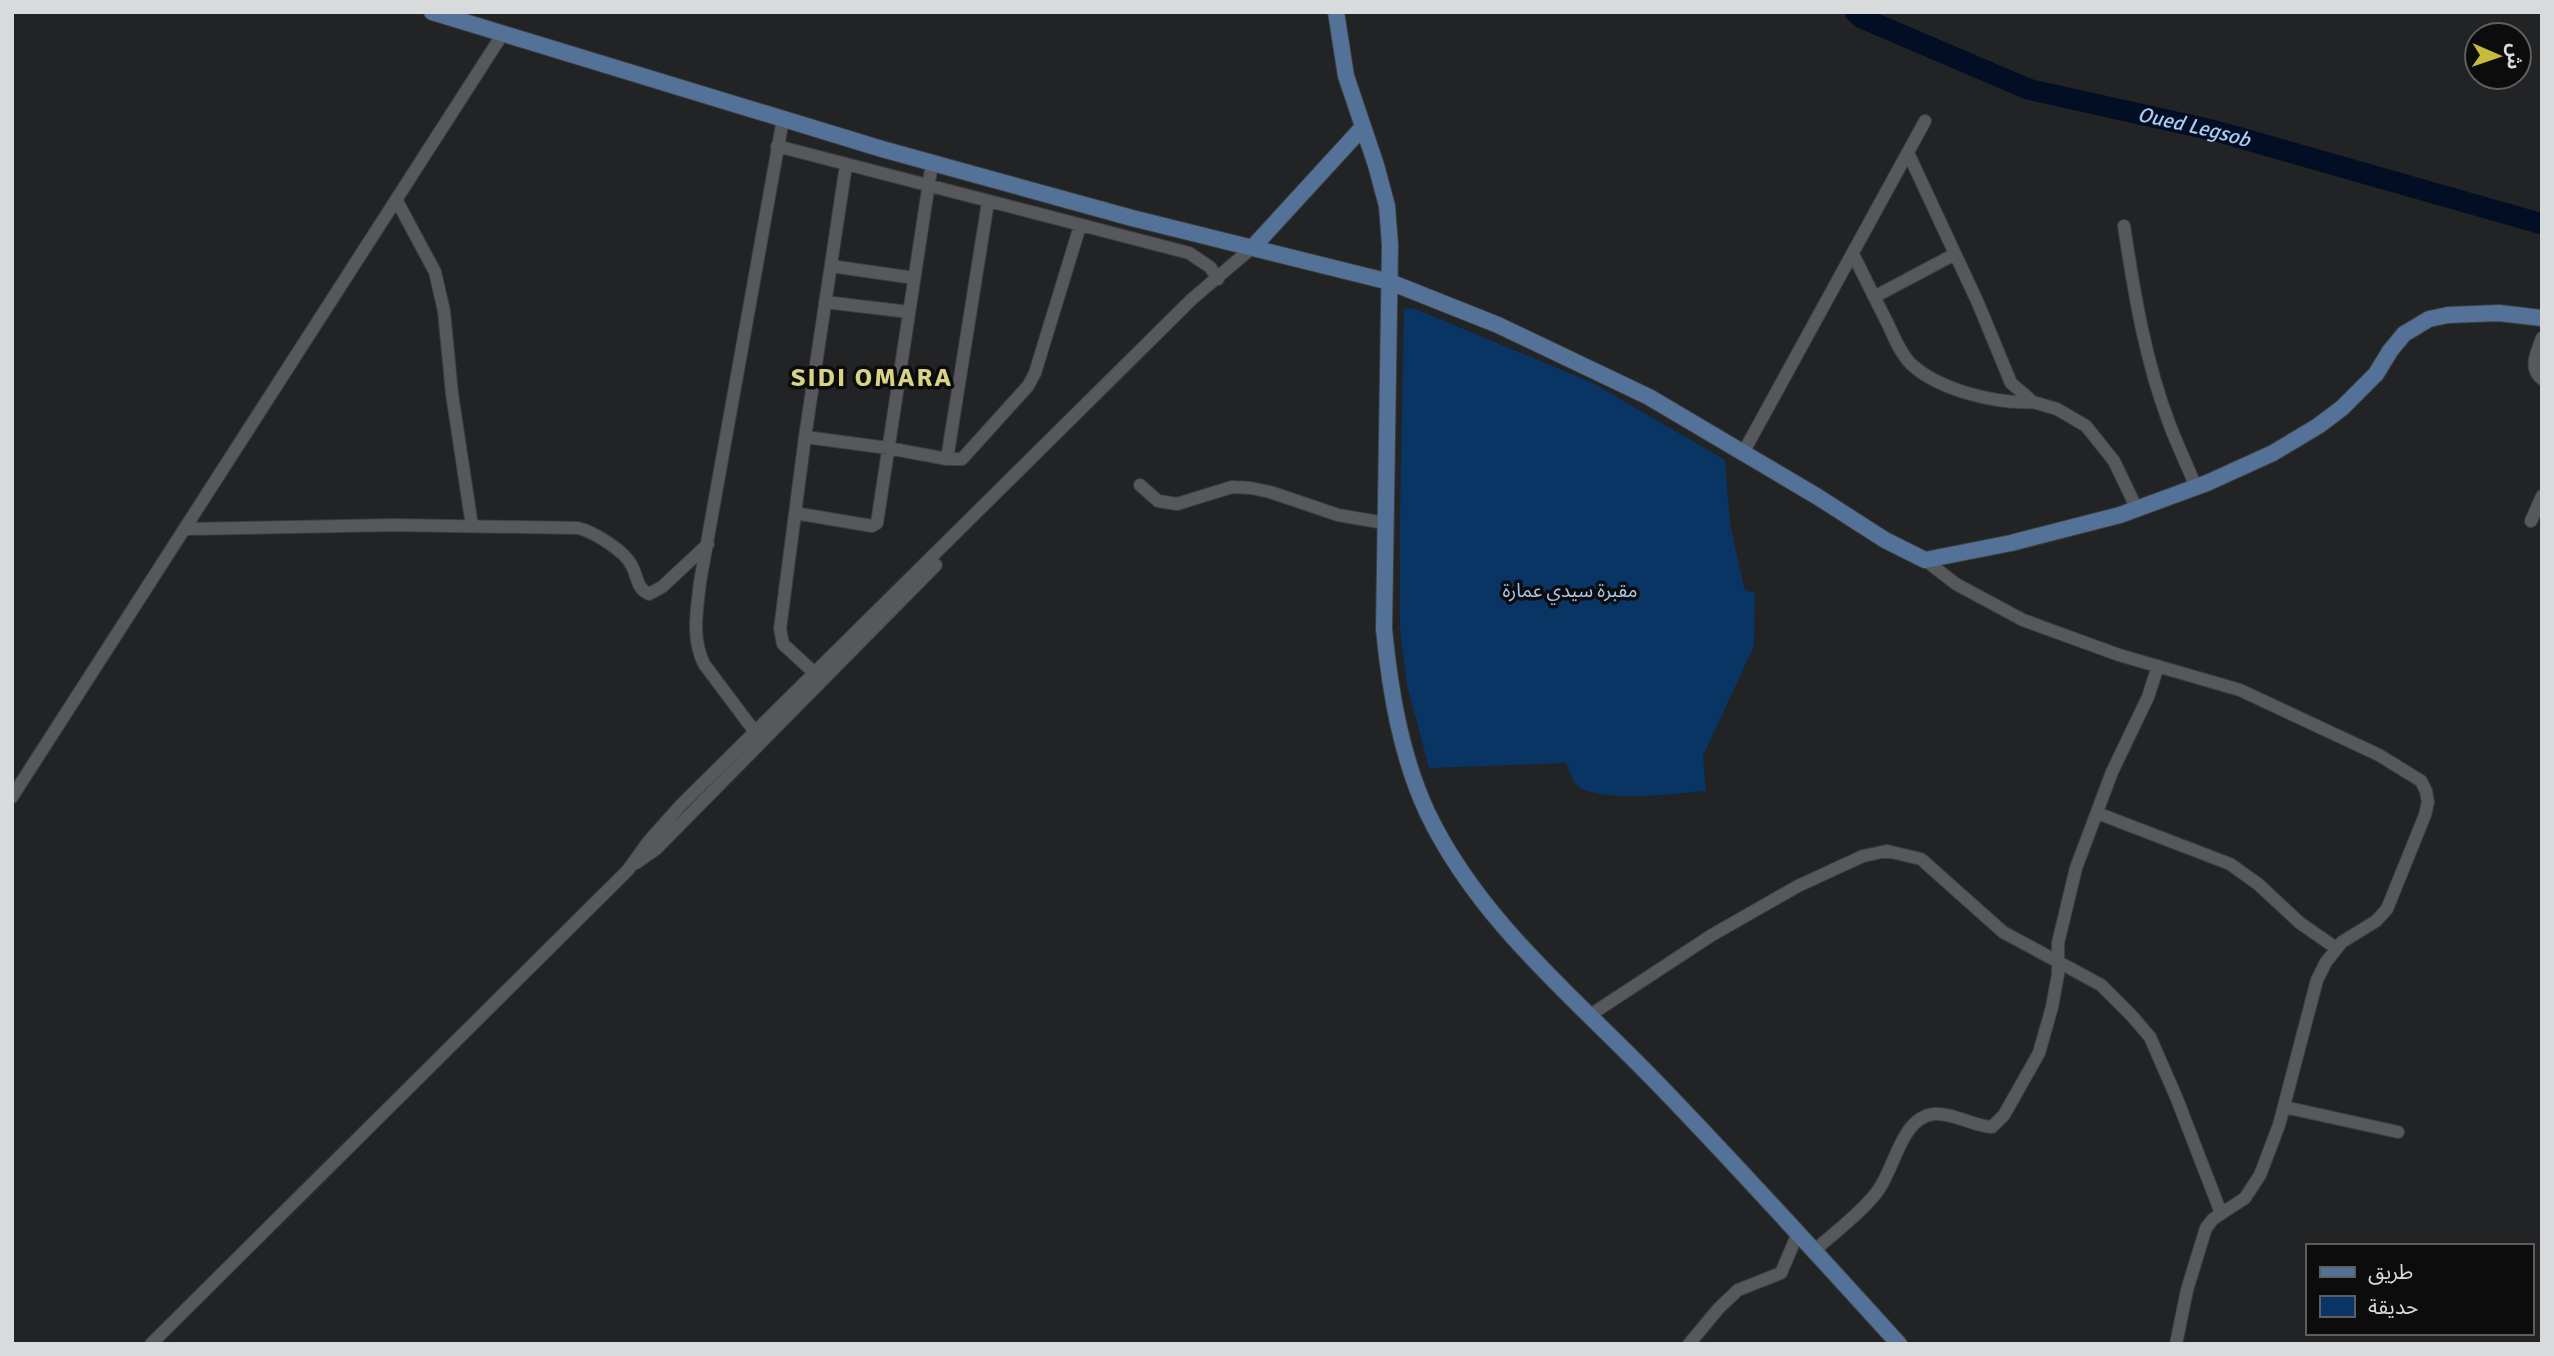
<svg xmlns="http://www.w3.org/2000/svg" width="2554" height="1356" font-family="Signika,'Noto Sans Arabic',sans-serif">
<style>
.green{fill:#083564}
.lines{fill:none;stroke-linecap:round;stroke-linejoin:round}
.river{stroke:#010e23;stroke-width:21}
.minor-casing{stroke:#3c3e3f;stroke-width:14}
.major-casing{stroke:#3c3e3f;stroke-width:18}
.minor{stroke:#56585b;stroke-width:12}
.major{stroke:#547298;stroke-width:16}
.labels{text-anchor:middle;stroke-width:7;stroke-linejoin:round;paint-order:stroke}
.park-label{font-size:19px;fill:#aac8ee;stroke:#0c0c0d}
.water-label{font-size:21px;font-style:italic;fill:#adcbf1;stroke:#0c0c0d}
.district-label{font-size:26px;font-weight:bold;letter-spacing:2px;fill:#d9d385;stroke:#0c0c0d}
</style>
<rect width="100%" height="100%" fill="#222325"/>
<path class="green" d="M1413,308L1591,382L1725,460L1730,524L1745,591L1755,592L1754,646L1703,756L1706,791C1680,793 1592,805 1575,783C1571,778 1569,769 1566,763L1429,768L1407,685L1400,630V516L1404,309Z"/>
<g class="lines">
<path class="river" id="s1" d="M1855,12L1862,18L2028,89L2216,131L2542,224"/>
<g class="minor-casing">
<path id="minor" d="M777,146L1189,253L1210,267L1218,279
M1909,155L1978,303L2011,383L2033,402L2057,409L2086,426L2114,461L2137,509
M397,201L435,272L444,311L452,394L472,526
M2124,226C2134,292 2145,360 2169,423C2177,445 2188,466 2196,488
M1853,254C1864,276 1875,299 1887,322C1893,335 1900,353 1911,364C1939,390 1996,404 2033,402
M831,266L914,278
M1874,297L1955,254
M825,302L909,312
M2542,338C2537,352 2528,368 2542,379
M805,437L888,448L947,459H962L1028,386L1035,373L1080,226
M1743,453L1925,121
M947,459L988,202
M1140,485L1158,501L1177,504L1232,487L1251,488L1270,492L1338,515L1385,523
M795,513L872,526L877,523L932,163
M2531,521L2542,496
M185,529L394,525L578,528C594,532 625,551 632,566C638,577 636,588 649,594L662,587L708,544
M1925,560L1956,584L2023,620L2119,655L2240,690L2379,755L2421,781L2426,791L2428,802L2425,815L2387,909L2376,921L2342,942L2326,962L2317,980L2279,1125L2260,1175L2245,1198L2213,1219L2206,1228L2187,1290L2176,1344
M820,678L783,644L780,629L805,437L846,165
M755,732L704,664C691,637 697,611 700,582L783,119
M12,797L502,35
M2097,813L2230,864L2258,884L2300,923L2336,948
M636,863L656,849L936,565
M1590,1015L1712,935L1798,886L1863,856L1887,851L1921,859L2003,932L2101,985L2132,1016L2150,1037L2177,1099L2221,1213
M2284,1107L2398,1132
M1814,1251C1835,1232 1860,1214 1877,1192C1895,1169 1901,1116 1935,1114C1954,1113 1973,1126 1992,1127L2004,1115L2039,1053L2052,1007L2058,974V943L2076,868L2112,772L2148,697L2158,666
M151,1344L628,870L648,842L681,805L1192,299L1253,247
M1689,1344L1719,1308L1738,1290L1781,1273L1798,1233"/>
</g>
<g class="major-casing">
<path id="major" d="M432,12L882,149L1132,218L1390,282L1498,325L1649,397L1818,497L1885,540L1925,560L2011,543L2120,515L2207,483L2273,453L2318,426L2342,408L2376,374L2390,351L2404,334L2429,319L2448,315L2499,313L2542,318
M1336,12L1346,76L1376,165L1387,206L1390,245L1384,629C1390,691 1401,757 1428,814C1481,924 1579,1001 1661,1087C1742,1171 1821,1258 1899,1344
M1253,247L1363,127"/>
</g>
<use href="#minor" class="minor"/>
<use href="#major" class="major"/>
</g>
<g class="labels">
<g class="park-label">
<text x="1570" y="597">مقبرة سيدي عمارة</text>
</g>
<g class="water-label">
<text dy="7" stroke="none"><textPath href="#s1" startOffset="360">Oued Legsob</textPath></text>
</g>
<g class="district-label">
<text x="872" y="386">SIDI OMARA</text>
</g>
</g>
<rect width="2554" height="1356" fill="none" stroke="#d9dadc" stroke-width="28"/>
<rect x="2306" y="1244" width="228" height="91" fill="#0c0c0d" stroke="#5e5e60" stroke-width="2"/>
<rect x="2320" y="1267" width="35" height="10" fill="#547298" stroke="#5e5e60" stroke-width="2"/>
<text x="2368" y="1279" font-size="21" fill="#d9dadc">طريق</text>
<rect x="2320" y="1296" width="35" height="21" fill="#083564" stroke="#5e5e60" stroke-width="2"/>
<text x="2368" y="1314" font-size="21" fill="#d9dadc">حديقة</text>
<g transform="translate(2498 56) rotate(92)"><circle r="33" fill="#0c0c0d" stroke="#5e5e60" stroke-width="2"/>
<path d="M0-5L12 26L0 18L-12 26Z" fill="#c6bb3c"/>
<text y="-10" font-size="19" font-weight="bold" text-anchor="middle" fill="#d9dadc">ش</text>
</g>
</svg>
